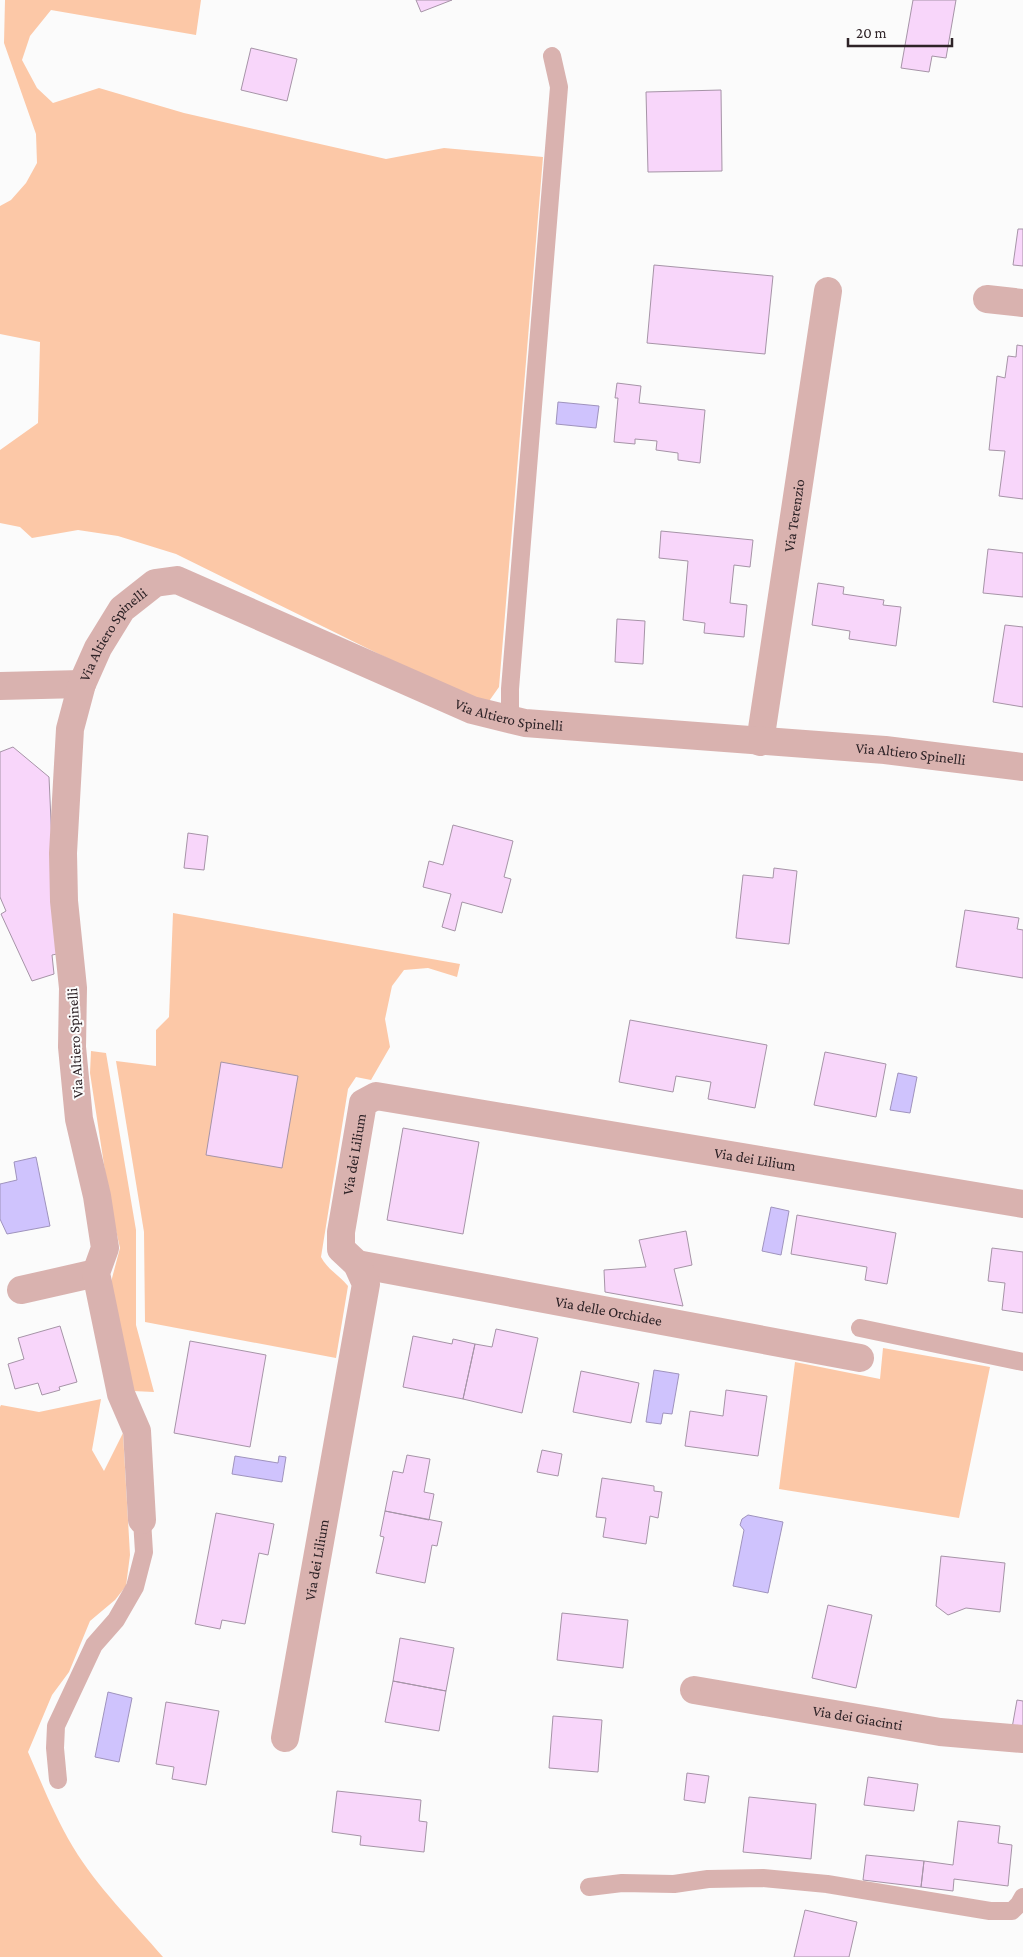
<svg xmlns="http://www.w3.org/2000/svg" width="1023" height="1957" font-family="'Crimson Pro',serif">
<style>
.green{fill:#fcc8a7}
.water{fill:#cfc3fd;stroke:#9f93bd}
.building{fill:#f8d6fa;stroke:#a694a7}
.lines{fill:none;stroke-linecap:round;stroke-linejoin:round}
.lane{stroke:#d9b2af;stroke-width:18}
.street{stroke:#d9b2af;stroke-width:28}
.labels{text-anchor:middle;stroke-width:4;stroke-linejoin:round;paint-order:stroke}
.street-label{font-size:15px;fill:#2e2327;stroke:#fbfbfb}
</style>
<rect width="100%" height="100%" fill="#fbfbfb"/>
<path class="green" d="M5,0H201L196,35L51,10L30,36L22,60L37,88L53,103L99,88L184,113L386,159L444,148L543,157L499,687L487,704L393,661L176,554L118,536L78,530L32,538L20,527L0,523V450L38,423L40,342L0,334V206L11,200L26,183L37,163L36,134L4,43Z
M173,913L460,964L457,977L428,968L404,970L392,986L385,1019L390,1047L371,1080L356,1077L348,1089L321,1257C327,1269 339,1275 348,1286L336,1358L145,1322L144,1232L116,1061L156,1066V1030L169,1017Z
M91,1051L106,1053L136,1230V1325L154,1392L133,1391L111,1282L120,1248L110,1204L90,1073Z
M883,1348L990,1367L959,1518L779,1489L795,1362L880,1379Z
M101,1399L92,1450L104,1471L123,1433L130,1555L126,1586L115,1600L90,1621L69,1672L52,1695L28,1752C42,1784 55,1817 73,1847C97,1887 133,1922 163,1957H0V1407L1,1405L39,1412Z"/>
<path class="water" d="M558,402L599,406L596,428L556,424Z
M898,1073L917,1077L910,1113L890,1110Z
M36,1157L50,1226L7,1234L0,1219V1184L17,1180L14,1162Z
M771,1207L789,1211L781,1255L762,1251Z
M654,1370L679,1374L672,1414L663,1413L661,1424L646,1422Z
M235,1456L278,1463L279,1456L286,1457L282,1482L232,1474Z
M748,1515L783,1522L768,1593L733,1586L744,1530L740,1525L742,1519Z
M108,1692L132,1698L119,1762L95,1757Z"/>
<path class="building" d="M416,0H452L421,12Z
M913,0H956L946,58L932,56L929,72L901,68Z
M251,48L297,59L287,101L241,90Z
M721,90L722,171L648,172L646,92Z
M1018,229H1023V266L1013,265Z
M654,265L773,276L765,354L647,343Z
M1017,345L1023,346V499L999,496L1005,451L989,450L997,376L1005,378L1008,356L1016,357Z
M617,383L641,386L639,403L705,410L700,463L678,460V453L656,450L657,441L635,439V444L614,442L618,398H615Z
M661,531L753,540L750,567L734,565L730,603L747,605L744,637L704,633L705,623L683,620L688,561L659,558Z
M988,549L1023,553V597L983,593Z
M818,583L844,587L843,594L884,600L883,605L901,607L896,646L849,639L850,631L812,625Z
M617,619L645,621L643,664L615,662Z
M1005,625L1023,627V707L993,702Z
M13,747L49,777L57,954L52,955L54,974L32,981L1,914L6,911L0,897V752Z
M453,825L513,841L504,877L511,879L502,913L462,902L455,931L442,927L451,894L423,887L429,861L443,865Z
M188,833L208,836L204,870L184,868Z
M774,868L797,871L789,944L736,938L743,875L773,878Z
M965,910L1019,918L1017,929L1023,930V978L956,967Z
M630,1020L767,1045L755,1108L708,1099L711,1082L676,1076L673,1092L619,1082Z
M825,1052L886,1064L876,1117L814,1105Z
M221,1062L298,1076L282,1168L206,1155Z
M403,1128L479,1142L463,1234L387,1220Z
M797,1215L896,1233L887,1284L865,1280L867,1267L791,1254Z
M686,1231L692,1265L674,1269L683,1306L605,1292L604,1270L646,1267L639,1240Z
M992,1248L1023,1252V1313L1002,1310L1005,1283L988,1281Z
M60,1326L77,1382L59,1387L60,1390L42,1395L38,1383L15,1389L8,1364L24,1359L18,1338Z
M496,1329L538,1338L522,1413L463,1399L475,1344L492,1347Z
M413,1336L452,1344L453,1339L475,1344L463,1399L403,1387Z
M190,1341L266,1355L250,1447L174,1433Z
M581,1371L639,1383L631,1423L573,1412Z
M726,1390L767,1396L758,1456L685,1446L690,1411L723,1416Z
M542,1450L562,1454L558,1476L537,1472Z
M407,1455L430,1459L424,1492L434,1494L429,1520L385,1511L393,1471L403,1473Z
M602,1478L654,1486V1491L662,1492L658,1518L650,1516L646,1544L603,1537L606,1518L596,1517Z
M385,1511L442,1522L437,1546L432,1545L425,1583L376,1573L384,1537L380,1536Z
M216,1513L274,1524L268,1555L259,1553L245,1624L222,1620L220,1629L195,1624Z
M941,1556L1005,1563L1000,1612L966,1608L948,1615L936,1606Z
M828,1605L872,1615L856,1688L812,1678Z
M562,1613L628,1620L623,1668L557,1660Z
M400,1638L454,1648L446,1691L393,1681Z
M393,1681L446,1691L439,1731L385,1722Z
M1017,1700L1023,1701V1729L1012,1728Z
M166,1702L219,1711L206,1785L172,1779L174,1767L156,1764Z
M553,1716L602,1720L598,1772L549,1768Z
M687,1773L709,1776L705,1803L684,1800Z
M868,1777L918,1784L914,1811L864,1805Z
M337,1791L421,1800L419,1821L427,1822L424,1852L360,1845L361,1836L332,1832Z
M749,1797L816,1804L811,1859L743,1852Z
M958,1821L1000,1826L998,1843L1012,1845L1008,1886L954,1879L953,1891L921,1887L924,1861L953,1865Z
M866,1855L924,1861L921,1887L863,1880Z
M805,1910L857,1922L849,1957H794Z"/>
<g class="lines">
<path class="lane" d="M510,719V689L559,87L552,56
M860,1328L1023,1362
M58,1780L55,1748L56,1726L94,1645L116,1620L135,1587L144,1552L142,1520
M589,1887L622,1883L674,1884L708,1879L763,1878L827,1884L990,1911H1012L1019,1904L1023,1897"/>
<g class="street">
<path d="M987,299L1023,303"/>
<path d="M0,686L82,684"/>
<path id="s1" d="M760,742L828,291"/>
<path id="s2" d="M357,1264L860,1358"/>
<path d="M21,1290L96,1273"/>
<path id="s3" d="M142,1520L137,1431L121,1394L96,1273L105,1248L97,1196L79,1119L72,1047L73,988L64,901L63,853L70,729L82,684L98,648L122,609L155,583L177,580L472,710L525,723L885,750L1023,767"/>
<path id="s4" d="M694,1690L940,1732L1023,1739"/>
<path id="s5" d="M285,1738L366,1284L357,1264L341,1249V1232L363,1103L376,1096L1023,1204"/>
</g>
</g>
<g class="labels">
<g class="street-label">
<text dy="5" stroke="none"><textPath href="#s1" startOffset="229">Via Terenzio</textPath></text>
<text dy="5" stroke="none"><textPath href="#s3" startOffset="908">Via Altiero Spinelli</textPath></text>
<text dy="5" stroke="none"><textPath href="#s3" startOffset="1358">Via Altiero Spinelli</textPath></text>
<text dy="5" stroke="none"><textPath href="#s3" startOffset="1762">Via Altiero Spinelli</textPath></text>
<text transform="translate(75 1043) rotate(-93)" y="5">Via Altiero Spinelli</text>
<text dy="5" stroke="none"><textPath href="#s5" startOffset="601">Via dei Lilium</textPath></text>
<text dy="5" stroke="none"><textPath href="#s5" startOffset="1052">Via dei Lilium</textPath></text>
<text dy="5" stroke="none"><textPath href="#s2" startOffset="256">Via delle Orchidee</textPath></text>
<text dy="5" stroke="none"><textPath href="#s5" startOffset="181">Via dei Lilium</textPath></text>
<text dy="5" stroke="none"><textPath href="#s4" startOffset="166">Via dei Giacinti</textPath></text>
</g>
</g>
<path d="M848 38v8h104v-8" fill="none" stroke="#2e2327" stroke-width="2.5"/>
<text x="856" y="38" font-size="15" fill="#2e2327" stroke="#fbfbfb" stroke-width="4" paint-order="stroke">20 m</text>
</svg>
